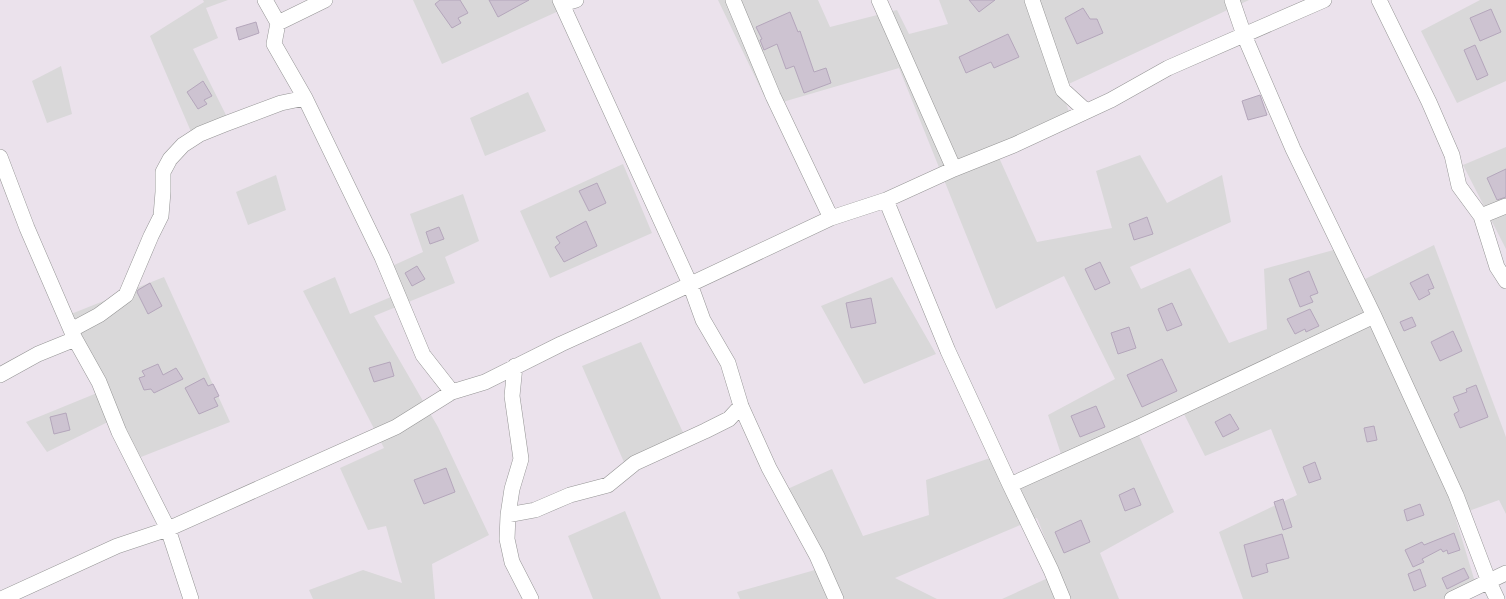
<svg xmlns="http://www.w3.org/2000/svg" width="1506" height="599" font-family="Roboto,sans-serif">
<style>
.residential{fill:#d9d8d9}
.building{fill:#cdc3d1;stroke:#b4a6bb}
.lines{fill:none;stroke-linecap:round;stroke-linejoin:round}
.minor-casing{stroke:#959595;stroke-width:16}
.minor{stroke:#fff;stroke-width:15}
</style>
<rect width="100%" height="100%" fill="#ebe2ec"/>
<path class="residential" d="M203,0H228L206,8L218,38L193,49L227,117L192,134L150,36L204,2Z
M413,0H583L442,64Z
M718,0H818L830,27L897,10L909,34L948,24L939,0H1249L1060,88L1072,119L996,151L1037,242L1112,228L1096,171L1140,155L1167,203L1222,175L1231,222L1130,267L1141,289L1190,268L1229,343L1267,329L1264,269L1341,248L1355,284L1434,245L1506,437V514L1499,500L1455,516L1478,592L1462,599H1243L1219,532L1297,495L1271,429L1205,456L1179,404L1135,427L1174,512L1100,553L1119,599H1002L1059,573L1037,518L895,578L937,599H740L737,592L822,568L783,491L832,469L863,536L929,515L926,480L993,457L1008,493L1065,466L1048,415L1115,379L1064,276L996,309L899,68L769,106Z
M1480,0H1506V81L1457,103L1421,31Z
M61,66L72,114L47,123L32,81Z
M528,92L546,131L485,156L470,118Z
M1506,147V249L1463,165Z
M623,164L652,233L550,278L520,211Z
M276,175L286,210L248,225L236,192Z
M463,194L479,241L445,257L455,283L374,316L438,427L489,535L432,564L435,599H313L309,590L363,570L402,583L386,526L368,530L340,468L384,448L303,291L335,277L350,314L391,297L381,271L423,252L410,214Z
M164,277L230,422L141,457L118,417L47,452L26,422L97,393L71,314Z
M892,277L936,354L864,384L821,306Z
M641,342L687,441L627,469L582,366Z
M625,511L661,599H593L568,536Z"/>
<path class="building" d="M440,0H460L468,13L458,18L461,23L452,28L435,4Z
M489,0H529L498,17Z
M969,0H995L979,12Z
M1083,8L1090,19H1097L1103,33L1077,44L1065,18Z
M1491,9L1501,32L1480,41L1470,18Z
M790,12L798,32L800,31L814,72L826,68L831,83L804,93L794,66L786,69L777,44L764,50L760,40L762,39L756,27Z
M256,22L259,33L239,40L236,28Z
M1008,34L1019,57L994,68L991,62L966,73L959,57Z
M1475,45L1488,75L1477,80L1464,50Z
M203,81L212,96L204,100L207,104L198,109L187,92Z
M1260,95L1267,115L1248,120L1242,101Z
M1506,169V197L1497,200L1487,178Z
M597,183L606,203L589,211L579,191Z
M1147,217L1153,234L1134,240L1129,224Z
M586,221L597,246L564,262L555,247L560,243L556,237Z
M439,227L444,239L430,244L426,232Z
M1100,262L1110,283L1095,290L1085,269Z
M417,266L425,279L412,286L405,273Z
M1309,271L1318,293L1310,296L1313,302L1300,307L1289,279Z
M1428,274L1434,288L1428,290L1430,294L1419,300L1410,283Z
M150,283L162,306L148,314L137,292L138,290Z
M871,298L876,323L851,328L846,303Z
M1172,303L1182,325L1167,331L1158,309Z
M1310,309L1319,326L1306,332L1305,329L1295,334L1287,319Z
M1412,317L1416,326L1404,331L1400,322Z
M1129,327L1136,348L1118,354L1111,333Z
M1453,331L1462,351L1440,361L1431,342Z
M1162,359L1177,391L1142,407L1127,375Z
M390,362L394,376L374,382L369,368Z
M158,364L163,375L176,368L183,379L154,393L151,389L144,390L139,378L145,376L142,371Z
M204,378L208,386L213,384L219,396L214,398L218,406L199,414L185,388Z
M1476,385L1488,417L1460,428L1454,414L1459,411L1453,397L1467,392L1466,389Z
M1096,406L1105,427L1080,437L1071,416Z
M66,413L70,430L54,434L50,417Z
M1230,414L1239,429L1223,437L1215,422Z
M1374,426L1377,440L1367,442L1364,428Z
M1315,462L1321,479L1309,483L1303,467Z
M446,468L455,492L424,504L414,480Z
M1134,488L1141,505L1125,511L1119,495Z
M1283,499L1292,527L1283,530L1274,502Z
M1420,504L1424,515L1407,521L1404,510Z
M1081,520L1090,542L1064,553L1055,532Z
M1454,533L1460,550L1448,554L1447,550L1443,552L1441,549L1422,559L1424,562L1413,567L1405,550L1422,542L1424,545Z
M1282,534L1289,558L1266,564L1268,572L1252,577L1244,545Z
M1464,568L1469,578L1447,589L1442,578Z
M1420,569L1426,586L1414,591L1408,574Z"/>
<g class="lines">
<g class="minor-casing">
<path id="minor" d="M265,0L278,23L274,44L305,98L382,257L423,355L452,392
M560,0L690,284L703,320L728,363L741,406L769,468L817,556L836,599
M733,0L773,96L831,218
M879,0L954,169
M1032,0L1063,90L1086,111
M1232,0L1244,35L1293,149L1374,316L1456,495L1489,582L1497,599
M1379,0L1429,102L1452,155L1459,186L1481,216L1497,267L1506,281
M562,4L576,0
M278,23L325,0
M0,157L27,228L75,339L99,382L119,432L168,529L191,599
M886,200L948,351L1010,485L1051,570L1063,599
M1481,216L1506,206
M71,330L99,315L126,295L151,236L161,216L163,192V172L170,159L183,145L200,134L225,124L281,103L305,98
M515,366L512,396L521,459L512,489L508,515L507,539L512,562L531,599
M0,375L38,354L75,339
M1010,485L1139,427L1374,316
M508,515L535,510L570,495L608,485L635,463L705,431L729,419L741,406
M1,599L117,546L168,529L396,427L452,392L485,382L561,344L625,315L831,218L886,200L954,169L1014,145L1111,100L1168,68L1324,0
M1452,599L1506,573"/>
</g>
<use href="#minor" class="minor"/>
</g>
</svg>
